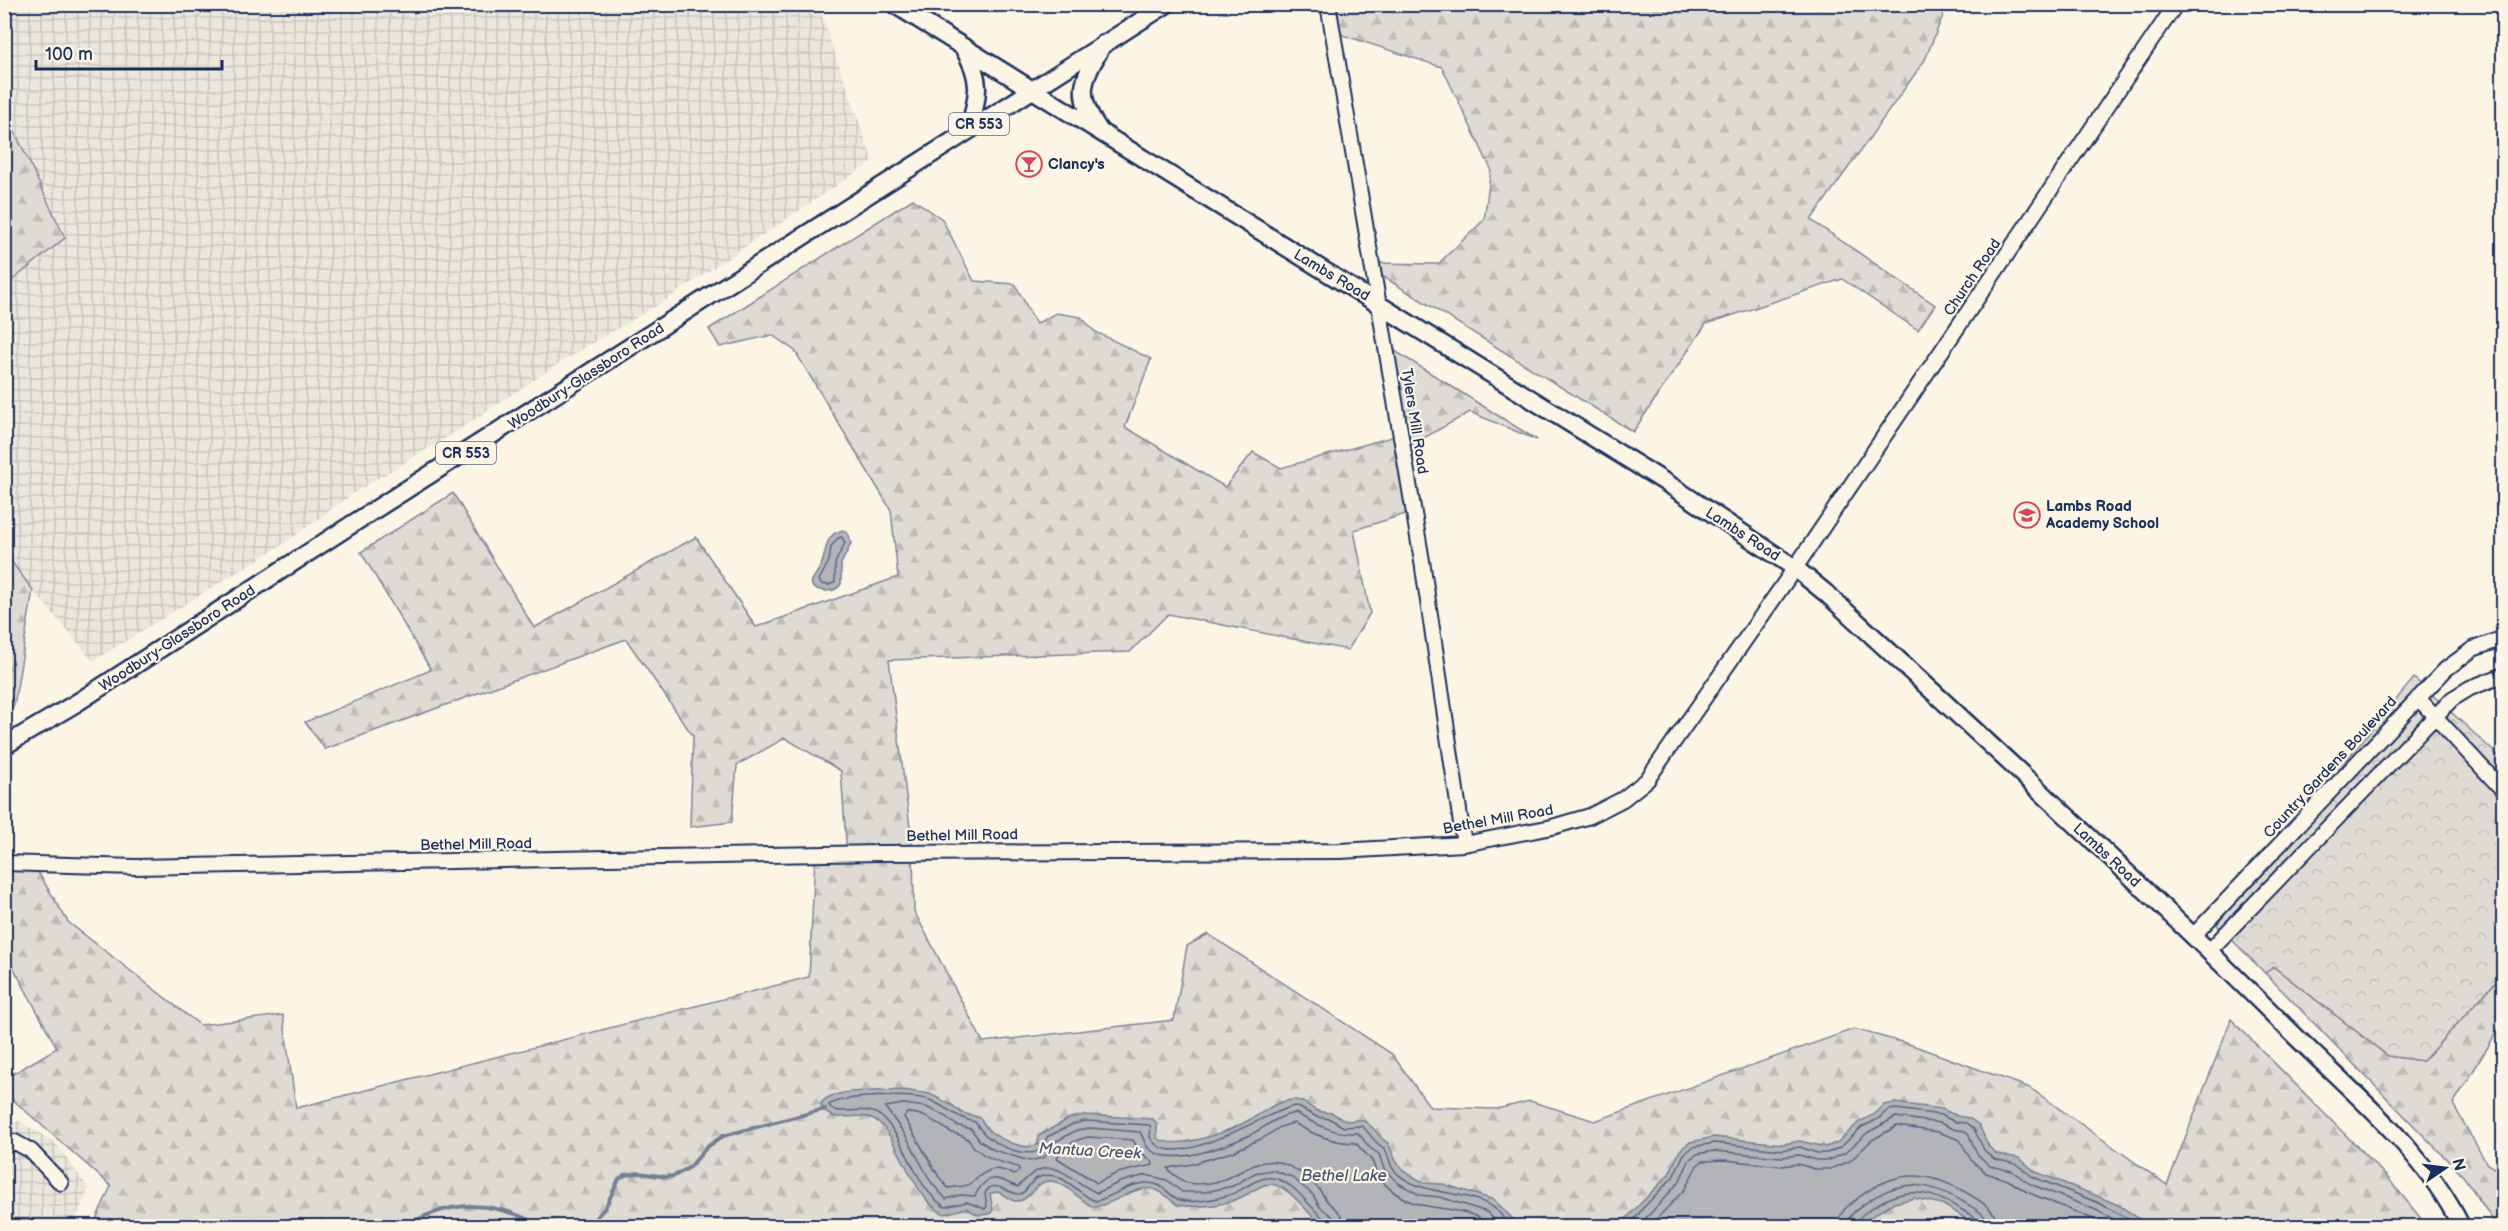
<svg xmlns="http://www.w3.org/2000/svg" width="2508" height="1231" font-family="'Balsamiq Sans',sans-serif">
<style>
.industrial{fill:url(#industrial-grid)}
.forest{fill:url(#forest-firs);stroke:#7d8599;stroke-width:1.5}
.park{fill:url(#park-crowns);stroke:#7d8599;stroke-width:1.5}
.water{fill:#b2b4b8;stroke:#767f94;stroke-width:1.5}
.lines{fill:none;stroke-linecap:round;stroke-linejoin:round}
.shore{stroke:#576482;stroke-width:1.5}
.stream{stroke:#767f94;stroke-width:4}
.minor-casing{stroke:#1b2f5e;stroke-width:18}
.major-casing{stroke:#1b2f5e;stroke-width:21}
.minor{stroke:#fcf5e5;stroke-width:14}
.major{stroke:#fcf5e5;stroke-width:16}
.labels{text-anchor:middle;stroke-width:4.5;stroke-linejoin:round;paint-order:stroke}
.shield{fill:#fcf5e5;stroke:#5e6a86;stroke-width:1.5}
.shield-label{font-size:14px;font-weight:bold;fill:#1b2f5e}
.poi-label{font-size:15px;font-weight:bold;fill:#1b2f5e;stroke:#fcf5e5;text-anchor:start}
.street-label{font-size:15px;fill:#1b2f5e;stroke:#fcf5e5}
.water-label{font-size:16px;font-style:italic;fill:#485779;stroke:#fcf5e5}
</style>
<defs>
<pattern id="industrial-grid" width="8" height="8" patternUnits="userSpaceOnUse" patternTransform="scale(1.5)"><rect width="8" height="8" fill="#ece7dc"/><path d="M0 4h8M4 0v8" fill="none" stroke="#cac6bf"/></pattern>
<pattern id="forest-firs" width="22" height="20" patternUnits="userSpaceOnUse" patternTransform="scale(1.5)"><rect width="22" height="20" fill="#dfdbd4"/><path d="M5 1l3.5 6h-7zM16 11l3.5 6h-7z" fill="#bfbcb8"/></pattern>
<pattern id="park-crowns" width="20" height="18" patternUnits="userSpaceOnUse" patternTransform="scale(1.5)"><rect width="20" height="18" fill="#dfdbd4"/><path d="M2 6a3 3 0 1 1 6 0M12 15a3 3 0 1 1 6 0" fill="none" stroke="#bfbcb8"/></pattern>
</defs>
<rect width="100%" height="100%" fill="#fcf5e5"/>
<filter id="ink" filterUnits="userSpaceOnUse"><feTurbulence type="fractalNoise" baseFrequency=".0167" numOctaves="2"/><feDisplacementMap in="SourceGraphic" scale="12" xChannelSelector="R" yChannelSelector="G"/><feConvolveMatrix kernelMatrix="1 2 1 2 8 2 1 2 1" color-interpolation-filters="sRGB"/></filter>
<g filter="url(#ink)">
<path class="industrial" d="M5,5H818L873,161L661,303L566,359L446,438L355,492L288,541L93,661L33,590L5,552V286L65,238L15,132L5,114Z
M19,1121L55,1142L89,1189L72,1226H5V1127Z"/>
<path class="forest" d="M1326,5H1947L1925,60L1811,220L1935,305L1918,330L1842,279L1706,324L1633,432L1371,269L1370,263L1438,264L1484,220L1491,169L1442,67L1330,31Z
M13,128L65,238L5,286V132Z
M913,199L942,219L974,281L1015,284L1036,324L1056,313L1081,317L1094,331L1151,359L1125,427L1225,487L1253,452L1281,468L1399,435L1384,344L1537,440L1470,412L1402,450L1412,512L1354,530L1370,613L1348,650L1168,614L1130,652L889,660L913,851L914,911L983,1042L1174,1020L1187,946L1208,934L1392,1054L1430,1107L1497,1109L1530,1101L1595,1121L1854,1029L1909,1044L2030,1088L2167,1185L2231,1019L2388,1178L2427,1226H93L111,1186L5,1093L4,1079L57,1048L5,952V868L35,867L68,922L200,1025L283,1015L296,1108L809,977L815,857L847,855L841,771L785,738L737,765L732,822L690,827L693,736L626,639L325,749L305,722L431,670L361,552L453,493L534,628L696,537L756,627L898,577L891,510L795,351L772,335L720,347L709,329Z
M4,552L33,590L14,706L5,713Z
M2274,967L2388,1056L2423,1061L2503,974V1022L2453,1104L2487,1164L2503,1173V1226H2497L2464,1177L2265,973Z"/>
<path class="park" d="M2414,678L2503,760V974L2423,1061L2388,1056L2274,967L2265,973L2217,925L2265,858Z"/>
<path class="water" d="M843,530L849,535L851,544L841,564V584C834,594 823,591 813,588L811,582C815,575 821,568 823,560C827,546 826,534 843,530Z
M903,1090L930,1094L953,1106L962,1113L978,1117C983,1121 986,1128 991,1132C1002,1140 1027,1152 1038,1144V1136L1070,1118L1084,1115L1153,1119L1157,1124V1138C1178,1152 1232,1130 1253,1118C1266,1111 1277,1100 1294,1100C1303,1099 1310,1108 1318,1111C1323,1113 1327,1112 1332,1113C1336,1114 1339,1119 1344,1120C1351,1123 1358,1117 1366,1122C1376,1129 1378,1137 1388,1143L1396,1161L1405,1172L1424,1183L1443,1184L1494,1200L1520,1226H1325C1308,1217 1301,1199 1284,1189C1264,1176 1255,1193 1237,1199C1220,1206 1196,1208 1177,1205C1172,1201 1167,1196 1162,1193C1139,1178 1116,1206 1093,1207C1080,1201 1065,1181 1050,1181C1033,1181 1031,1203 1015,1201C1005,1199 1001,1188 990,1194L993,1210L990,1214L978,1215L966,1208L945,1214C918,1205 902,1150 884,1128C864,1102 837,1130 822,1108L821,1103C833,1087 884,1092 903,1090Z
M1895,1103L1942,1109L1957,1116L1969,1118L1979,1125L1989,1147L1997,1154L2019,1158L2036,1172L2102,1198L2120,1206L2150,1226H1978L1942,1204L1914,1198L1891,1204L1857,1226H1619L1669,1174L1680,1150L1690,1142L1714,1137L1783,1144L1800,1141L1826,1147L1838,1142L1859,1122L1875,1114L1884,1105Z"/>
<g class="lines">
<path class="shore" d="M842,537L845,543L835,563V582L829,585L821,584L819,580L829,561L831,547L838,538Z
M907,1113C924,1113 935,1122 949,1131C954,1135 961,1134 966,1138C970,1140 972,1146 975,1148C987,1159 1003,1163 1018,1167L1019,1171L1014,1175C994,1164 986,1170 971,1183C967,1187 953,1187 948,1188L939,1177L904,1117Z
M1089,1137L1133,1140L1140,1152L1152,1161L1153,1165L1117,1173L1097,1183L1057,1158C1062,1146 1077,1139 1089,1137Z
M1327,1226L1325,1220C1309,1207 1298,1186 1277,1179C1257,1173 1244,1192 1226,1196C1213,1199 1193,1204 1180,1200C1167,1196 1165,1183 1148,1183C1128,1182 1115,1197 1096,1201C1076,1195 1062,1166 1037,1178C1030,1182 1027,1190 1021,1194C1009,1195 1003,1184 990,1187L985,1193L987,1206L985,1209L967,1202L945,1207C915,1188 908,1144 884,1119C866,1100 837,1120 829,1105C843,1095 913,1094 929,1100C948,1107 955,1118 975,1122C979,1127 982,1133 988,1137C1001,1147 1028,1160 1043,1148L1047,1137L1073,1124L1085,1121L1149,1125L1151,1127L1150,1137C1170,1178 1268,1109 1296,1106L1317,1117L1330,1119L1344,1127L1362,1126C1370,1133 1374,1143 1384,1148C1388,1154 1389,1162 1393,1169C1415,1196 1462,1189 1491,1206C1500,1210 1504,1220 1509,1226
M1335,1226L1332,1216L1320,1207L1313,1195L1292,1177L1272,1170L1255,1173L1233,1186L1205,1192H1182L1167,1180L1146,1175L1120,1182L1097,1193C1064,1177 1051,1149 1018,1187C998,1179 988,1170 975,1196L960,1195L946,1199L931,1182L906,1136L885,1107L904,1104L926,1107L945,1116L956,1125L971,1129L980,1141L994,1150L1029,1161L1043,1158L1050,1152L1053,1143L1077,1130L1090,1128L1140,1132C1143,1136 1144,1143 1148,1148C1169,1169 1226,1146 1250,1135C1266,1127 1277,1116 1295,1113C1315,1124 1336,1135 1358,1133L1370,1148L1379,1154L1384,1169L1398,1183L1420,1195L1440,1197L1487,1212L1500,1226
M1344,1226C1343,1212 1335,1210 1327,1201C1324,1197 1322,1193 1319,1189C1256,1126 1248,1192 1188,1183C1181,1182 1175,1174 1169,1171L1168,1168L1192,1164L1232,1152L1265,1137L1280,1127L1294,1123C1312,1134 1335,1143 1356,1143C1361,1150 1368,1155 1372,1161C1374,1164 1375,1170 1377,1174C1384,1186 1397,1195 1409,1201C1430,1211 1474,1206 1489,1226
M1629,1226L1643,1208L1673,1177L1684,1154L1693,1147L1714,1143L1782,1150L1800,1147L1817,1153H1827L1841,1147L1862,1127L1878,1119L1888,1110L1896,1109L1941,1115L1955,1122L1966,1123L1974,1129L1984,1150L1994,1159L2016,1164L2033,1177L2099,1203L2141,1226
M1639,1226L1679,1182L1690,1159L1697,1154L1714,1151L1782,1157L1799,1155L1816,1160H1829L1845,1153L1867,1133L1896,1117L1940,1123L1953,1129L1964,1131L1968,1134L1978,1155L1990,1166L2012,1171L2030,1184L2096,1210L2127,1226
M1650,1226L1685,1189L1697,1165L1703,1161L1725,1160L1782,1166L1798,1164L1815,1169H1830L1850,1161L1872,1140L1897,1126L1938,1132L1960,1140L1971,1160L1986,1173L2008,1180L2027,1192L2110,1226
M1838,1226C1839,1212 1847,1206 1858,1198C1898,1167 1931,1171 1972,1196C1985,1204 1996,1210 1997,1226
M1847,1226C1848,1216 1855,1211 1863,1205C1900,1177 1929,1181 1967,1204C1977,1210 1987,1214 1988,1226
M1855,1226C1856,1219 1863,1214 1869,1210C1904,1184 1930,1190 1964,1211C1971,1215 1979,1218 1980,1226"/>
<path class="stream" d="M405,1226C453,1199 494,1200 541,1226
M588,1226L605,1208L619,1179L625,1175L639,1173L666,1177L674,1176L690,1167L707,1147L723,1136L825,1109"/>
<g class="minor-casing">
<path id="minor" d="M1328,4L1422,561L1464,844
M2418,698L2501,788
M4,863L135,867L880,853L1340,851L1464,844L1552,827L1590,816L1623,799L1647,780L1795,568L2176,4
M2193,936L2446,669L2473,649L2504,638
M2209,951L2452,699L2470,688L2504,675
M4,1146L15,1142L31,1151L61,1183"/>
</g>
<g class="major-casing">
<path id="major" d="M894,4L1673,487L1795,568L1827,594C1980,735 2134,876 2282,1023C2344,1086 2422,1146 2461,1226
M964,49C983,81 978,95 969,130
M1099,130C1074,93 1083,80 1103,44
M4,746L78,702L354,523L1167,4"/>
</g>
<use href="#minor" class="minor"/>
<use href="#major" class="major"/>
</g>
</g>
<defs>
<g id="bar-ring" transform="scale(1.35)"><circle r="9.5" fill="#fcf5e5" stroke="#d1495b" stroke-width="1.5"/><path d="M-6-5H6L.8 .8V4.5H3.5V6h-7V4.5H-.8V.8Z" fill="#d1495b"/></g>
<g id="school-ring" transform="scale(1.35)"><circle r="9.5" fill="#fcf5e5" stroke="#d1495b" stroke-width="1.5"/><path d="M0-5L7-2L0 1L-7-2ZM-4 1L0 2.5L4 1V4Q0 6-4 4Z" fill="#d1495b"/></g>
</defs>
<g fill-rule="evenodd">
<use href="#bar-ring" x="1029" y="164"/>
<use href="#school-ring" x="2027" y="515"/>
</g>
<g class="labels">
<g class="shield">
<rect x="949" y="113" width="60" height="22" rx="4.5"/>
<rect x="436" y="442" width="60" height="22" rx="4.5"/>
</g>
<g class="shield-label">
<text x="979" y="129">CR 553</text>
<text x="466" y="458">CR 553</text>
</g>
<g class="poi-label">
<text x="1048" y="169">Clancy's</text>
<text x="2046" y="511">Lambs Road<tspan x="2046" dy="17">Academy School</tspan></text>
</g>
<g class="street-label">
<text transform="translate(1332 275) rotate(31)" y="5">Lambs Road</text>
<text transform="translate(1972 277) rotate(-56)" y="5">Church Road</text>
<text transform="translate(586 376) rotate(-33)" y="5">Woodbury-Glassboro Road</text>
<text transform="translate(1415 421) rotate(81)" y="5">Tylers Mill Road</text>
<text transform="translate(1743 534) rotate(33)" y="5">Lambs Road</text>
<text transform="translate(177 638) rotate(-33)" y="5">Woodbury-Glassboro Road</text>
<text transform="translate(2330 767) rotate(-47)" y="5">Country Gardens Boulevard</text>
<text transform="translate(1498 819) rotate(-10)" y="5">Bethel Mill Road</text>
<text transform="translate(962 835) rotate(-1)" y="5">Bethel Mill Road</text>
<text transform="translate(476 844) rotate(-1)" y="5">Bethel Mill Road</text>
<text transform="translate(2107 855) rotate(43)" y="5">Lambs Road</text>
</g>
<g class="water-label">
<text transform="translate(1090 1150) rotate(3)" y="6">Mantua Creek</text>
<text x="1344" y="1181">Bethel Lake</text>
</g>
</g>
<rect width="2508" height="1231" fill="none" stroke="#fcf5e5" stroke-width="24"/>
<rect x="12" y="12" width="2484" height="1207" fill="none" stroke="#1b2f5e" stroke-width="2" filter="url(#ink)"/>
<g transform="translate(2445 1168) rotate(76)" stroke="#fcf5e5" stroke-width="4.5" paint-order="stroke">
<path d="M0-4.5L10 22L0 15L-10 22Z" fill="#1b2f5e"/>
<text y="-9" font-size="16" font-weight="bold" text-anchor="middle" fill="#1b2f5e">N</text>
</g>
<path d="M36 60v9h186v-9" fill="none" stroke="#1b2f5e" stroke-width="3"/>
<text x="45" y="60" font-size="18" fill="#1b2f5e" stroke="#fcf5e5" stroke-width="4.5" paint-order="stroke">100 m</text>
</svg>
